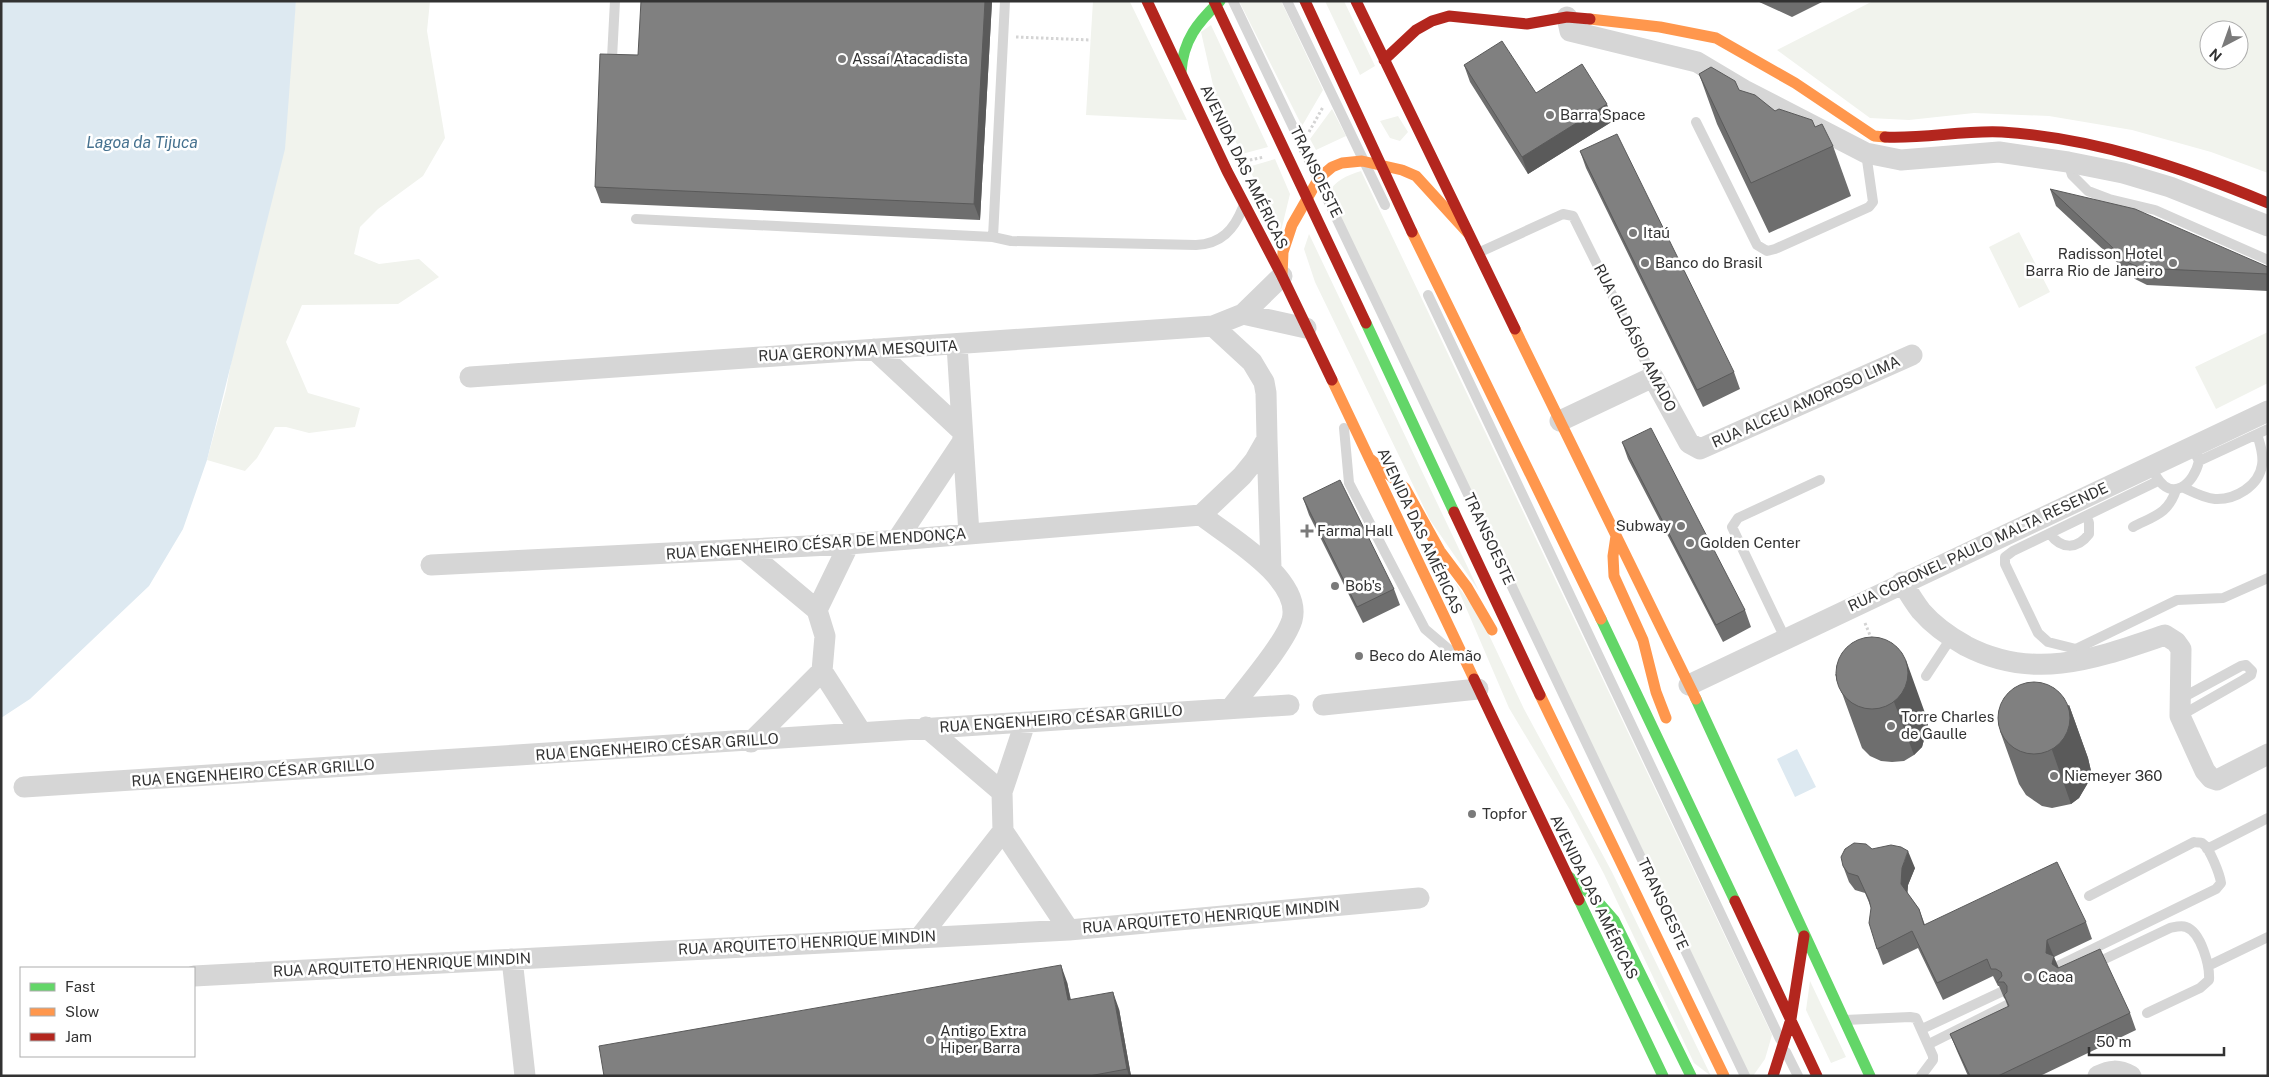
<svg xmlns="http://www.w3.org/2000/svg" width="2269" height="1077" font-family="'Public Sans',sans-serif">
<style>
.green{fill:#f1f3ed;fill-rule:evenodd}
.water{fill:#dde9f1}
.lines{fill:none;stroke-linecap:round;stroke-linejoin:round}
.path{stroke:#d4d4d4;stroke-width:3;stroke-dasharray:2.5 2.5;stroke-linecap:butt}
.lane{stroke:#d6d6d6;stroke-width:10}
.street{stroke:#d6d6d6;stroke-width:21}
.fast{stroke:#63d668;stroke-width:11}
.slow{stroke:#ff974d;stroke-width:11}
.jam{stroke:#b3261e;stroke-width:11}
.wall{fill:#6e6e6e}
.shaded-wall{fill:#5a5a5a}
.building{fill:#808080;stroke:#5a5a5a}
.poi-dot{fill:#7a7a7a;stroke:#fff;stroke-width:2}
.labels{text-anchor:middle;stroke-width:5;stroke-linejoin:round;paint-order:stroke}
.poi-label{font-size:15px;fill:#323232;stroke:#fff;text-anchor:start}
.street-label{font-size:15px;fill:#323232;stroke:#fff}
.water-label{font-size:16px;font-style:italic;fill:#45718f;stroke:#fff}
</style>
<rect width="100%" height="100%" fill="#fff"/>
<path class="green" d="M296,1H430L427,31L445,138L423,176L378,209L360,227L354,254L379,264L419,259L439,277L398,304L302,305L286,342L308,393L360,408L355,427L309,433L286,427H275L257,458L245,471L207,460L226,390L292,37Z
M1093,1H1129L1131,4L1187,120L1086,115Z
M1239,1H1281L1323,90L1302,126Z
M1325,1H1344L1375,66L1360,75Z
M1873,1H2268V173L2211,152L2132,130L2049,116L1974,113L1909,120L1870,118L1777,50ZM2209,30H2239V60H2209Z
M1211,25L1268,147L1242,154L1218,107L1201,32Z
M1332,109L1346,136L1316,150L1310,139Z
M1398,116L1408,132L1400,141L1390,138L1380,121Z
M1275,159L1290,194L1281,231L1248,167Z
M1361,171L1772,1035L1765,1059L1753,1076H1746L1328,194C1335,180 1346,176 1361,171Z
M2019,232L2050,292L2019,308L1989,247Z
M1309,234L1479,591L1430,520L1315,282L1304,249Z
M2268,332V383L2216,409L2195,367Z
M1455,582L1481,618L1524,709L1612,872L1711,1076L1694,1063L1604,874L1570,810L1509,708Z
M1810,981L1846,1057L1831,1063L1806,1010Z"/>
<path class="water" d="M1,1H296L285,149L207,460L183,529L149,586L30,699L1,718Z
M1797,749L1816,787L1795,797L1777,759Z"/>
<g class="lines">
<path class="path" d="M1016,37L1091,40
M1309,132L1323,107
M1245,161L1264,157
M1865,623L1872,640"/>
<path class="lane" d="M1233,1L1745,1076
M1287,1L1385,205
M612,58L615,1
M1696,122L1757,245L1767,251L1775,249L1869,207L1873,202L1866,153
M2068,162L2072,175L2088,191L2109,199L2155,210L2268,260
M636,219L993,237L1011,241L1196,245C1221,244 1234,230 1243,207
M993,237L1005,1
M1480,252L1563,214L1573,216L1653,377
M1428,295L1780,1039
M1344,428L1349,483L1425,629L1452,652
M2199,461L2268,429
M2156,476C2172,503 2194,484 2199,461L2192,447
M2158,481L2013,551L2005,557V564L2038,633L2048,642L2076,649L2177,600L2223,598L2268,578
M2182,487C2193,492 2203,498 2215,499C2235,500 2259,486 2262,465C2264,455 2260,444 2257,434
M2133,527C2154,516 2168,514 2176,490
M2050,534C2061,549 2077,550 2089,534V523L2087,516
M1785,638L1732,527L1738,518L1820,480
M1926,676L1951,638
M2180,699L2241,666L2246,665L2252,671L2251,675L2243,680L2180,716
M2207,849L2268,818
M2092,965L2170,928C2175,927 2181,925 2186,927C2201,932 2210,966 2209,980L2200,988L2147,1013
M2210,965L2268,937
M2058,966L2216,889L2221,883C2220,875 2210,848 2202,843C2200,842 2197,843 2194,842L2089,896
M1845,1020L1910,1017L1916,1018L1933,1056V1060L1921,1076
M1922,1029L2001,992
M1929,1044L2007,1005
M1786,1052L1798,1076"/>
<path class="street" d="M1567,17L1570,31L1697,62L1744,90L1866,153L1901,160L1999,152L2068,162L2123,173L2170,187L2268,226
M1243,314L1306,328
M1213,326L1252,362L1264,382L1266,393L1267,439L1255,460L1242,476L1201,515C1228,536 1303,579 1292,620C1285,643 1247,687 1231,708
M957,345L969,534
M874,349L962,431
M470,377L1213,326L1243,314L1282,276
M1560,421L1653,377L1689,443L1700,449L1912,355
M1267,439L1271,568
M897,540L963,441
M849,544L817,610L825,636L822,671L861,732
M744,549L817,610
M431,565L849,544L1201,515
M1902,582C1908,592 1914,602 1921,611C1933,625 1950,637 1966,646C2035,682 2097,658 2165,635L2176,642L2181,649L2180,716L2205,771L2211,778L2217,780L2268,754
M1689,685L2268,411
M1323,705L1478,689
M1025,723L1002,792L1003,831L1069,930
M926,727L1002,792
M751,742L822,671
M24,787L1289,705
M920,937L1003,831
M512,959L525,1076
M194,976L1069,930L1419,898
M2098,1076C2110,1070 2118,1069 2131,1076"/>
<path class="fast" d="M1181,72C1183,40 1198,22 1220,1
M1366,323L1454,512
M1601,619L1735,901
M1696,699L1870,1076
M1568,876L1593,896L1614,920L1691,1076
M1579,900L1663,1076"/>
<path class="slow" d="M1590,19L1660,27L1716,38L1795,83L1874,136L1885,137
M1412,232L1601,619
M1282,276L1283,252L1292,225L1319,178L1332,167L1342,163L1362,161L1402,170L1416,176L1468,233
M1515,329L1696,699
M1332,380L1474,679
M1369,458L1405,488L1440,551L1467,587L1492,630
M1616,536L1613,556L1614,576L1643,640L1656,692L1666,718
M1540,695L1724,1076"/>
<path class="jam" d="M1147,1L1227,171L1282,276L1332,380
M1214,1L1366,323
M1305,1L1412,232
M1356,1L1515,329
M1384,60L1416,30L1432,21L1449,16L1527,24L1567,17L1590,19
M1885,137C1924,139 1963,130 2002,132C2094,138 2184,168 2268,203
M1454,512L1540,695
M1474,679L1579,900
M1735,901L1817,1076
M1773,1076L1791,1019L1804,936"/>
</g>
<path class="wall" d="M992,1L980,220L601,203L595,187L638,55Z
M1757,1H1824L1792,17Z
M1464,65L1536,93L1613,121L1528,174L1470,82Z
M1699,74L1739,90L1775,111L1815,127L1833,146L1851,196L1769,233L1717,124Z
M1580,151L1734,372L1740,389L1703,407L1586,168Z
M2050,189L2268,267V291L2147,285L2135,279L2056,206Z
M1622,442L1745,610L1751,627L1723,642L1628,459Z
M1303,498L1394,589L1400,605L1363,623L1309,515Z
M1835,674L1925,713L1928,725L1922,747L1914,755L1904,761L1892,762L1881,761L1870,756L1862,748Z
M2069,705L2088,758L2091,771L2089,781L2079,798L2071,804L2052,808L2042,806L2026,795L2019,784L2000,731Z
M1872,849L1915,868L1908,885L1907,893L1919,909L1925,925L2086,922L2092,939L2054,957L2059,968L2130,1013L2136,1030L2040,1076H1968L1957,1051L1950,1034L2008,1007L2005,999L2004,998L1999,986H1998L1993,976L1943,1000L1918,948L1883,965L1877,949L1871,907L1865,893L1855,890L1849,882L1843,866Z
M1067,982L1071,1000L1119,1009L1131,1076H604Z"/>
<path class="shaded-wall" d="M985,1H992L980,220L974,204Z
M1607,104L1613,121L1528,174L1522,157Z
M1906,660L1925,713L1928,725L1922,747L1914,755L1894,702Z
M2069,705L2088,758L2091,771L2089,781L2079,798L2071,804L2052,750Z
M1908,851L1915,868L1908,885L1907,901L1901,884L1902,868Z
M2047,940L2060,972L2058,980L2046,953Z
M1061,965L1067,982L1074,1017L1068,1000Z
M1113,992L1119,1009L1131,1076H1129L1127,1069Z"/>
<path class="building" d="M641,1H985L974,204L595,187L600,54L638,55Z
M1502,41L1536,93L1582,64L1607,104L1522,157L1464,65Z
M1711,67L1735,81L1739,90L1755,95L1775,111L1779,109L1812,120L1815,127L1822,124L1833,146L1751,183L1699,74Z
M1617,134L1734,372L1697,390L1580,151Z
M2050,189L2135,209L2268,267V274L2141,268L2129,263Z
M1651,428L1745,610L1716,625L1622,442Z
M1340,480L1394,589L1357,607L1303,498Z
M1836 673a36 36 0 1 1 72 0a36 36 0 1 1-72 0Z
M1998 718a36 36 0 1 1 72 0a36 36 0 1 1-72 0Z
M1854,843L1866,844L1872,849L1891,845L1901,847L1908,851L1902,868L1901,884L1919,909L1924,925L2057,862L2086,922L2047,940L2046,953L2054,956L2052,964L2058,968L2100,949L2130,1013L1998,1076H1970L1950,1034L2009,1006L2004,995L2007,992V986L2004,982H1997L2002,976L2001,972L1996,969H1991L1987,959L1937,983L1912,931L1877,949L1869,923L1871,908L1869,900L1858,876L1848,873L1843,866L1841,857L1845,849Z
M1061,965L1068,1000L1113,992L1127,1069L1089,1076H604L599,1046Z"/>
<g class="poi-dot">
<circle cx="842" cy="59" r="5"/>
<circle cx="1550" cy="115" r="5"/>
<circle cx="1633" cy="233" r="5"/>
<circle cx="1645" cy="263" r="5"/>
<circle cx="2173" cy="263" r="5"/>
<circle cx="1681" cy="526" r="5"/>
<path d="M1304.5 523.5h5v5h5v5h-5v5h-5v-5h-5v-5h5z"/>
<circle cx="1690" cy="543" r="5"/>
<circle cx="1335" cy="586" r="5"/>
<circle cx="1359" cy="656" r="5"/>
<circle cx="1891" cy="726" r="5"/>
<circle cx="2054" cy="776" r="5"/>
<circle cx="1472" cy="814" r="5"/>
<circle cx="2028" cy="977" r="5"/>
<circle cx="930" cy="1040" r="5"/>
</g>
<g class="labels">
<g class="poi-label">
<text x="852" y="64">Assaí Atacadista</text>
<text x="1560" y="120">Barra Space</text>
<text x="1643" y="238">Itaú</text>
<text x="2163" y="259" text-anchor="end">Radisson Hotel<tspan x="2163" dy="17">Barra Rio de Janeiro</tspan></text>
<text x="1655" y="268">Banco do Brasil</text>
<text x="1671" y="531" text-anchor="end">Subway</text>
<text x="1317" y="536">Farma Hall</text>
<text x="1700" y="548">Golden Center</text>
<text x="1345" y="591">Bob's</text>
<text x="1369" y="661">Beco do Alemão</text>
<text x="1901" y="722">Torre Charles<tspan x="1901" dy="17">de Gaulle</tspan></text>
<text x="2064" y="781">Niemeyer 360</text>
<text x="1482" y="819">Topfor</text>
<text x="2038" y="982">Caoa</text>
<text x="940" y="1036">Antigo Extra<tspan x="940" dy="17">Hiper Barra</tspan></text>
</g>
<g class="street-label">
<text transform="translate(1244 167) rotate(64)" y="5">AVENIDA DAS AMÉRICAS</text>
<text transform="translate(1316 172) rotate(64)" y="5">TRANSOESTE</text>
<text transform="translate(1635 338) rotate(63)" y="5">RUA GILDÁSIO AMADO</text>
<text transform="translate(858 351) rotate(-3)" y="5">RUA GERONYMA MESQUITA</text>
<text transform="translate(1806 402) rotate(-24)" y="5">RUA ALCEU AMOROSO LIMA</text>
<text transform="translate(1420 531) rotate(65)" y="5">AVENIDA DAS AMÉRICAS</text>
<text transform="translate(1489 539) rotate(65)" y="5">TRANSOESTE</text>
<text transform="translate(816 544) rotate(-4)" y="5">RUA ENGENHEIRO CÉSAR DE MENDONÇA</text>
<text transform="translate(1978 547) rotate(-25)" y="5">RUA CORONEL PAULO MALTA RESENDE</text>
<text transform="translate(1061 719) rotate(-4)" y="5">RUA ENGENHEIRO CÉSAR GRILLO</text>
<text transform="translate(657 747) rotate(-4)" y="5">RUA ENGENHEIRO CÉSAR GRILLO</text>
<text transform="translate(253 773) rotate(-4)" y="5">RUA ENGENHEIRO CÉSAR GRILLO</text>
<text transform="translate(1594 897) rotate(64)" y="5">AVENIDA DAS AMÉRICAS</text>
<text transform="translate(1663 904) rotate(65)" y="5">TRANSOESTE</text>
<text transform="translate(1211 917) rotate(-5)" y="5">RUA ARQUITETO HENRIQUE MINDIN</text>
<text transform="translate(807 943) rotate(-3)" y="5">RUA ARQUITETO HENRIQUE MINDIN</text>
<text transform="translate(402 965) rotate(-3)" y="5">RUA ARQUITETO HENRIQUE MINDIN</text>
</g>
<g class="water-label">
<text x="142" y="148">Lagoa da Tijuca</text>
</g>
</g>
<rect width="2269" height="1077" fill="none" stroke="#323232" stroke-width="5"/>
<rect x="20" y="967" width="175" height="90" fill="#ffffff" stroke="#adadad"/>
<rect x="30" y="983" width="25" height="8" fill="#63d668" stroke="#adadad"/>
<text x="65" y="992" font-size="15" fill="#323232">Fast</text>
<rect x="30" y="1008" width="25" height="8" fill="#ff974d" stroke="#adadad"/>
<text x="65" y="1017" font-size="15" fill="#323232">Slow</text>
<rect x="30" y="1033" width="25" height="8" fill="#b3261e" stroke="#adadad"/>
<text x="65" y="1042" font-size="15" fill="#323232">Jam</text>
<g transform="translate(2224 45) rotate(221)"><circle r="24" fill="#ffffff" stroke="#adadad"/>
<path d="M0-4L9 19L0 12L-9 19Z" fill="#7a7a7a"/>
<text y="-8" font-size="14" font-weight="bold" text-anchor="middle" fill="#323232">N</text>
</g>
<path d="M2089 1047v8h135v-8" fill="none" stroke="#323232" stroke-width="2.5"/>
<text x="2096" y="1047" font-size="15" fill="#323232" stroke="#ffffff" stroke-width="4" paint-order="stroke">50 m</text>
</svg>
